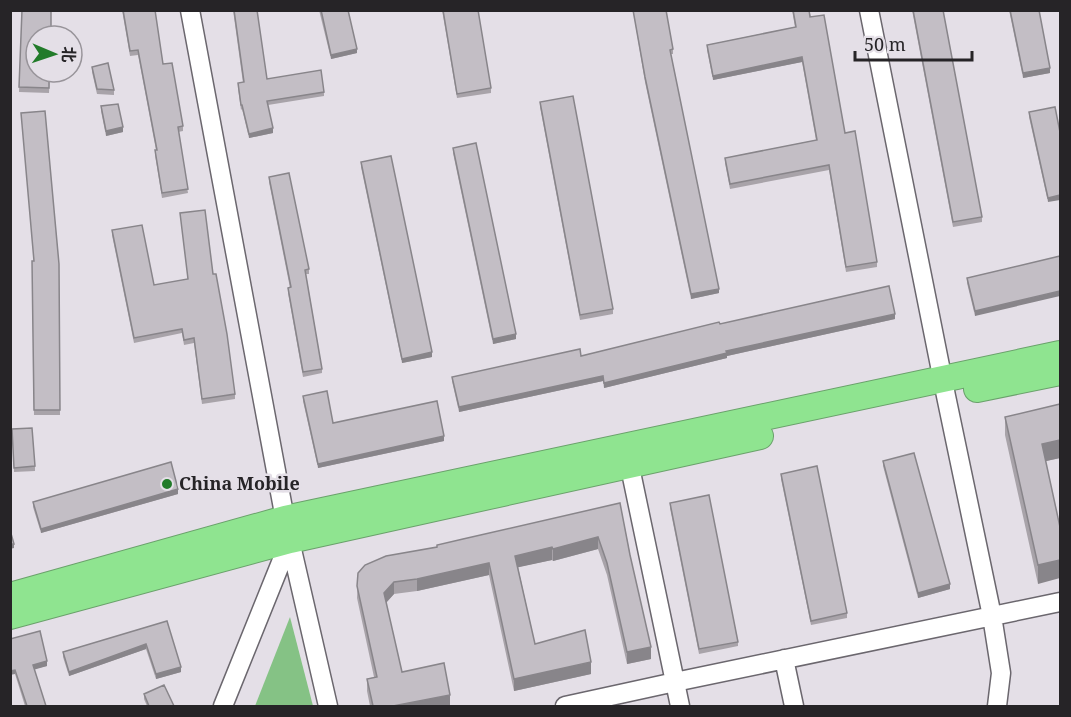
<svg xmlns="http://www.w3.org/2000/svg" width="1071" height="717" font-family="'Noto Serif','Noto Sans SC',serif">
<style>
.green{fill:#85c285}
.lines{fill:none;stroke-linecap:round;stroke-linejoin:round}
.minor-casing{stroke:#6b676e;stroke-width:21}
.highway-casing{stroke:#6aa16b;stroke-width:28}
.minor{stroke:#fff;stroke-width:18}
.highway{stroke:#8fe490;stroke-width:26}
.wall{fill:#a8a3a9}
.shaded-wall{fill:#88858a}
.building{fill:#c3bec5;stroke:#88858a;stroke-width:1.5}
.poi-dot{fill:#227b2a;stroke:#e4dfe7;stroke-width:2}
.labels{text-anchor:middle;stroke-width:5;stroke-linejoin:round;paint-order:stroke}
.poi-label{font-size:18px;font-weight:bold;fill:#262427;stroke:#e4dfe7;text-anchor:start}
</style>
<rect width="100%" height="100%" fill="#e4dfe7"/>
<path class="green" d="M290,617L313,706H255Z"/>
<g class="lines">
<g class="minor-casing">
<path id="minor" d="M190,10L285,519L328,706
M869,10L946,396L992,616L1001,673L997,706
M627,453L680,706
M784,659L794,706
M223,706L290,540
M565,706L675,682L1060,602"/>
</g>
<g class="highway-casing">
<path id="highway" d="M977,389L1060,372
M10,596L285,519L1060,354
M10,616L290,540L760,436"/>
</g>
<use href="#minor" class="minor"/>
<use href="#highway" class="highway"/>
</g>
<path class="wall" d="M22,10L50,72L49,93L19,92Z
M122,10H155L163,64L183,126V131L178,132L188,193L162,198L155,155V150H156L138,55L130,56Z
M233,10H257L267,79L324,92V96L268,105L273,133L249,138L242,109L241,110L238,88V83H243Z
M319,10H348L357,53L331,59Z
M442,10H478L491,88V93L457,98Z
M633,10H666L673,49V54H671L719,293L691,299L645,82Z
M792,10H809L845,133L877,262V267L846,272L829,170L730,189L725,163V158L816,140L802,62L713,80L707,50V45L795,27Z
M912,10H943L982,217V222L953,227Z
M1009,10H1039L1050,73L1023,78Z
M92,67L114,90V95L97,94L92,72Z
M540,102L613,309V314L580,320L540,107Z
M101,106L123,132L106,136L101,111Z
M1029,112L1060,132L1048,202L1029,117Z
M453,148L516,339L493,344L453,153Z
M361,162L432,357L402,363L361,167Z
M269,177L309,269V274H306L322,369V373L303,377L288,293V288H290L269,182Z
M180,213L213,274L235,394V399L202,404L194,343L184,345L182,333L134,343L112,235V230L154,285L188,279Z
M1060,256L975,316L967,283V278Z
M59,264L60,415H34L32,266Z
M895,319L727,356V358L604,388L603,381L459,412L452,381V377L581,356L720,324Z
M303,396L333,423L444,441L318,468L303,401Z
M1060,404V458L1046,461L1038,584L1005,435V417Z
M12,429L35,466V471L14,472Z
M883,461L950,589L918,598L883,466Z
M781,474L847,613V618L811,625L781,479Z
M178,494L41,533L33,507V502Z
M620,503L651,659L627,664L607,575L598,549L553,561L552,560L518,567L535,644L591,674L514,691L489,575L417,591L394,594L386,603L402,672L450,706H370L367,691V679L374,677L357,598L358,573L437,547Z
M670,503L738,642V646L699,654L670,508Z
M167,621L181,672L156,679L146,649L69,676L63,657V652Z
M10,639L47,666L34,669L46,706H25L15,674Z
M144,694L174,706H147L144,699Z"/>
<path class="shaded-wall" d="M357,49V53L331,59V55Z
M802,57V62L713,80V76Z
M1050,68V73L1023,78V73Z
M123,127V132L106,136V131Z
M273,128V133L249,138V134Z
M1060,195V200L1048,202V198Z
M719,289V293L691,299V294Z
M1060,291V296L975,316V311Z
M895,314V319L727,356V358L604,388V383L726,351Z
M516,334V339L493,344V339Z
M432,352V357L402,363V359Z
M603,376V381L459,412V407Z
M444,436V441L318,468V464Z
M1060,440V458L1042,462V444Z
M178,489V494L41,533V529Z
M598,537V549L553,561V549Z
M10,544H14V548L10,549Z
M552,547V560L515,568V556Z
M1060,560V578L1038,584V565Z
M489,563V575L417,591V579Z
M394,582V594L384,605V593Z
M950,584V589L918,598V593Z
M146,644V649L69,676V672Z
M651,647V659L627,664V652Z
M47,661V666L33,670V665Z
M591,662V674L514,691V679Z
M181,667V672L156,679V674Z
M15,670V674L10,675V671Z
M450,695V706H393Z"/>
<path class="building" d="M22,10H51V36H36V72H49V88L19,87Z
M123,10H155L163,64L172,63L183,126L178,127L188,189L162,193L155,150H157L138,50L130,51Z
M234,10H257L267,79L321,70L324,92L267,101L273,128L249,134L242,105H241L238,83L244,82Z
M321,10H348L357,49L331,55Z
M443,10H478L491,88L457,94Z
M633,10H666L673,49L670,50L719,289L691,294L645,77Z
M793,10H809L810,17L824,15L845,133L855,131L877,262L846,267L829,165L730,184L725,158L817,140L802,57L713,76L707,45L796,27Z
M913,10H943L982,217L953,222Z
M1010,10H1039L1050,68L1023,73Z
M108,63L114,90L97,89L92,67Z
M573,96L613,309L580,315L540,102Z
M118,104L123,127L106,131L101,106Z
M1055,107L1060,132V195L1048,198L1029,112Z
M45,111L59,264L60,410H34L32,261H34L21,113Z
M476,143L516,334L493,339L453,148Z
M391,156L432,352L402,359L361,162Z
M289,173L309,269L305,270L322,369L303,372L288,288L291,287L269,177Z
M205,210L213,274H216L227,334L235,394L202,399L194,338L184,340L182,329L134,338L112,230L142,225L154,285L188,279L180,213Z
M1060,256V291L975,311L967,278Z
M889,286L895,314L726,351L727,353L604,383L603,376L459,407L452,377L580,349L581,356L719,322L720,324Z
M327,391L333,423L437,401L444,436L318,464L303,396Z
M1060,404V440L1042,444L1060,527V560L1038,565L1005,417Z
M32,428L35,466L14,468L12,429Z
M914,453L950,584L918,593L883,461Z
M171,462L178,489L41,529L33,502Z
M817,466L847,613L811,621L781,474Z
M709,495L738,642L699,649L670,503Z
M620,503L630,555L651,647L627,652L607,563L598,537L553,549L552,547L515,556L535,644L585,630L591,662L514,679L489,563L417,579L394,582L384,593L402,672L444,663L450,695L393,706H373L367,679L377,677L357,586L358,573L365,565L386,556L437,547V545L463,539Z
M10,530L14,544H10Z
M167,621L181,667L156,674L146,644L69,672L63,652Z
M40,631L47,661L33,665L46,706H27L15,670L10,671V639Z
M164,685L174,706H149L144,694Z"/>
<circle class="poi-dot" cx="167" cy="484" r="6"/>
<g class="labels">
<g class="poi-label">
<text x="179" y="490">China Mobile</text>
</g>
</g>
<rect width="1071" height="717" fill="none" stroke="#262427" stroke-width="24"/>
<g transform="translate(54 54) rotate(92)"><circle r="28" fill="#e4dfe7" stroke="#98949a" stroke-width="1.5"/>
<path d="M0-4.5L10 22L0 15L-10 22Z" fill="#227b2a"/>
<text y="-9" font-size="16" font-weight="bold" text-anchor="middle" fill="#262427">北</text>
</g>
<path d="M855 51v9h117v-9" fill="none" stroke="#262427" stroke-width="3"/>
<text x="864" y="51" font-size="18" fill="#262427" stroke="#e4dfe7" stroke-width="4.5" paint-order="stroke">50 m</text>
</svg>
